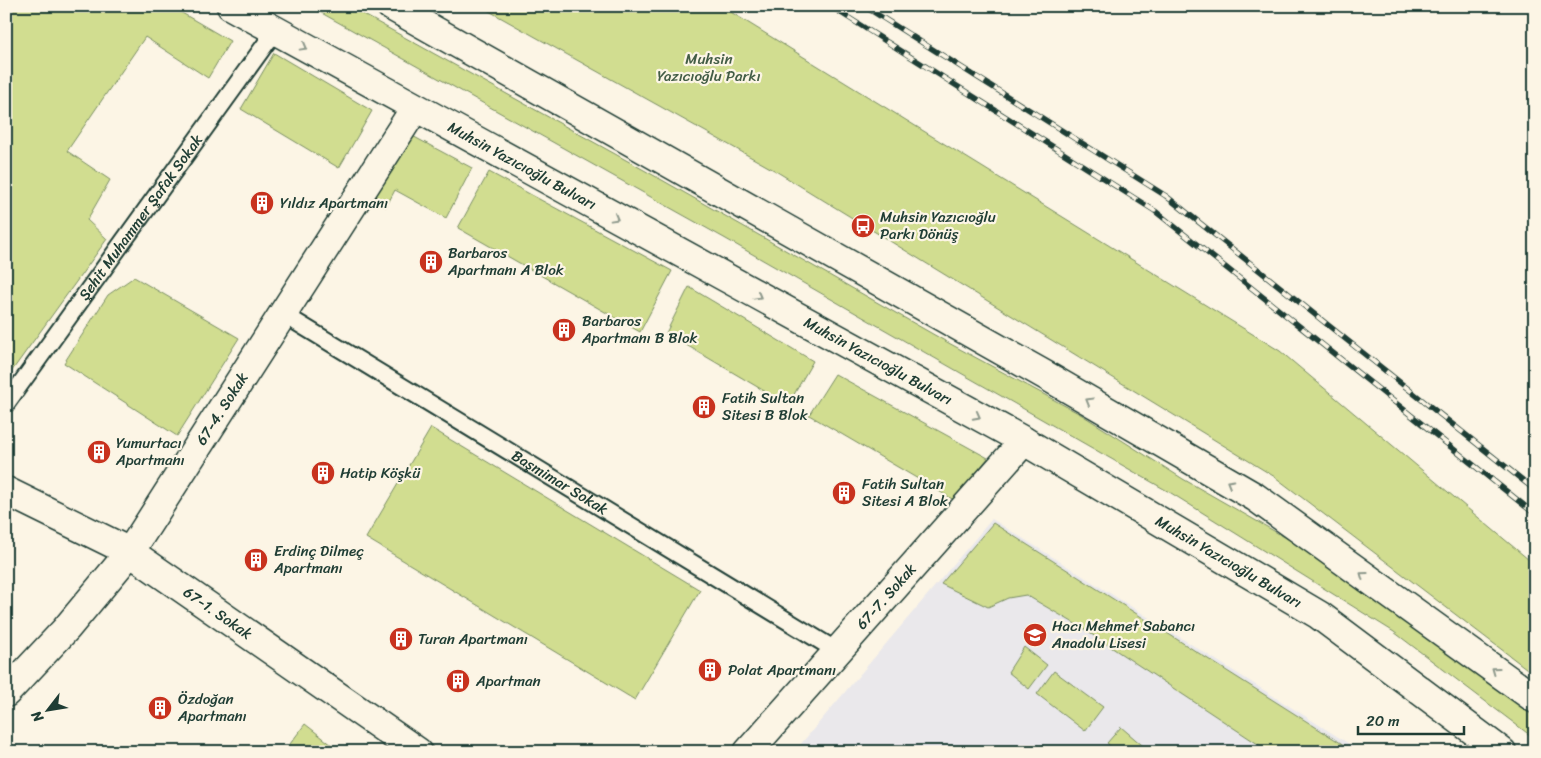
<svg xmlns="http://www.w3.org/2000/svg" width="1541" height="758" font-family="Sriracha,sans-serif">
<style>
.built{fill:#eae8eb}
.green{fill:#d1dd90;stroke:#788d62}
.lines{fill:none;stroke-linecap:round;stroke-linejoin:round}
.lane-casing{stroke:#1f3d34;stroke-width:20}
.street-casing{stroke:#1f3d34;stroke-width:31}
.primary-casing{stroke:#1f3d34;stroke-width:31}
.lane{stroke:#fcf5e5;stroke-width:16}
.street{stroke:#fcf5e5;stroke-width:28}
.primary{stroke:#fcf5e5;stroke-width:28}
.rail-casing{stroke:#1f3d34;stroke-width:5.5}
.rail{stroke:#fcf5e5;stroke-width:4;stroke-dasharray:11;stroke-linecap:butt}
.oneway{stroke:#8e998c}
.labels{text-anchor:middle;stroke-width:4.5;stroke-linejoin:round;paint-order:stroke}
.park-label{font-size:15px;fill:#435d46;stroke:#fcf5e5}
.street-label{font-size:15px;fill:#1f3d34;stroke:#fcf5e5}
.poi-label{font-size:15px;fill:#1f3d34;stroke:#fcf5e5;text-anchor:start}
</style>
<rect width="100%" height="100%" fill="#fcf5e5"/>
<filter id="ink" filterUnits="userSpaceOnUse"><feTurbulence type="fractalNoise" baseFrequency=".02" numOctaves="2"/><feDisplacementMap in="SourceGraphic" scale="10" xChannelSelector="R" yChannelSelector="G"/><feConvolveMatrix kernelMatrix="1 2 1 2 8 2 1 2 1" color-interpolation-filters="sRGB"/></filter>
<g filter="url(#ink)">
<path class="built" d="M992,519L1362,752H794Z"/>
<path class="green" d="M6,6H170L230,41L208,78L145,37L67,151L110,180L87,220L107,239L6,379Z
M309,6H348L662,180L945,341L1082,415L1183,479L1302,547L1535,710V739L1394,632L1171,493L726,239Z
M480,6H721L1280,351L1535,565V675L1275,477L774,170Z
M274,53L372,111L339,168L241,109Z
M405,132L472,168L446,218L395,190L386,207L369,199Z
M489,172L672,271L640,332L458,228Z
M134,277L239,338L177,436L64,363L108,295Z
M689,287L813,361L788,405L666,333Z
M835,374L988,458L954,500L809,415Z
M431,428L700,590L635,700L366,538Z
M993,523L1355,752H1270L1079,626L1026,595L1008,598L988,607L941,584Z
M1024,647L1047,665L1029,689L1008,672Z
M1054,671L1103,707L1085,731L1037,694Z
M305,724L341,752H284Z
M1121,727L1149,751L1150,752H1117L1107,743Z"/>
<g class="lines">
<g class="lane-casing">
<g id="lane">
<path id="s1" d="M283,314L837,651"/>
<path id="s2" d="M6,404L275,31"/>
</g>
</g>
<g class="street-casing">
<g id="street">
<path id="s3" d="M6,491L130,552L418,752"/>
<path id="s4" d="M6,693L66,629L130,552L415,108"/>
<path id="s5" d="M748,752L1024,441"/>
</g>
</g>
<g class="primary-casing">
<g id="primary">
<path id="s6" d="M231,6L1024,441L1319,615L1502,752"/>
<path d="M391,6L1045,375L1255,497L1535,699"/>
</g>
</g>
<use href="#lane" class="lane"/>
<use href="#street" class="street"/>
<use href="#primary" class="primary"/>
<g class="rail-casing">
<path id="rail" d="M830,6L1155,211L1535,514
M864,6L1166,196L1535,490"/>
</g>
<use href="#rail" class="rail"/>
</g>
<defs><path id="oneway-chevron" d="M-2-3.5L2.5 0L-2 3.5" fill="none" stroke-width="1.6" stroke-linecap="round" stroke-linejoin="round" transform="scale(1.25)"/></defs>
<g class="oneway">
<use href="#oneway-chevron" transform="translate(304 47) rotate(29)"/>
<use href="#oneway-chevron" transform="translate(615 218) rotate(29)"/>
<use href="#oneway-chevron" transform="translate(758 296) rotate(29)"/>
<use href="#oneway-chevron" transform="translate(1089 401) rotate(-150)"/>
<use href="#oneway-chevron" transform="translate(977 416) rotate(28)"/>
<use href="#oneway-chevron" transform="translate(1230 483) rotate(-150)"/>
<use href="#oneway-chevron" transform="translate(1363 575) rotate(-144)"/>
<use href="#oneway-chevron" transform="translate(1495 670) rotate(-144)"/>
</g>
</g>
<defs>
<g id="building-disc" transform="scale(1.25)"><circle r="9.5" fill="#c8321e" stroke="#fcf5e5"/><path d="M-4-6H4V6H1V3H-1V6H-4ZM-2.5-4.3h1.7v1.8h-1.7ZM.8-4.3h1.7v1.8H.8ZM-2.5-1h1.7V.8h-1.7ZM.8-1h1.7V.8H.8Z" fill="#fff"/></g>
<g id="bus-disc" transform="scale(1.25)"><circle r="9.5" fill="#c8321e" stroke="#fcf5e5"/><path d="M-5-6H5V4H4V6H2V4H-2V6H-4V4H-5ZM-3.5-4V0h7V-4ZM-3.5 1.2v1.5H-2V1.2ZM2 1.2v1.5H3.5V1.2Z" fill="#fff"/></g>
<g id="school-disc" transform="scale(1.25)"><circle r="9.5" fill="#c8321e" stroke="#fcf5e5"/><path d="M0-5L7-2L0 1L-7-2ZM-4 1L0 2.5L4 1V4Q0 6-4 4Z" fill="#fff"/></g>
</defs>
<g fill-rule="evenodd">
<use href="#building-disc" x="262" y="203"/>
<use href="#bus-disc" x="863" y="226"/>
<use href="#building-disc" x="431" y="262"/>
<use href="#building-disc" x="564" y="330"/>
<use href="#building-disc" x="704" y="407"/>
<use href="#building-disc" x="99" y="452"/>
<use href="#building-disc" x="323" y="473"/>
<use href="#building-disc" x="844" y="493"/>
<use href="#building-disc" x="256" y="560"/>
<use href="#school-disc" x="1035" y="635"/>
<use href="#building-disc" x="401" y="639"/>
<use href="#building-disc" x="710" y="670"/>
<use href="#building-disc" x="458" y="681"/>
<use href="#building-disc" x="160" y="708"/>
</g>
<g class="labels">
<g class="park-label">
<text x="709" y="64">Muhsin<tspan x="709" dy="17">Yazıcıoğlu Parkı</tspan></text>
</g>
<g class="street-label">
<text dy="5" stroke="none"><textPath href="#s6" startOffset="332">Muhsin Yazıcıoğlu Bulvarı</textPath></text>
<text dy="5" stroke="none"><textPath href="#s2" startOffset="230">Şehit Muhammer Şafak Sokak</textPath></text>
<text dy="5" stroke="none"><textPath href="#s6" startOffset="738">Muhsin Yazıcıoğlu Bulvarı</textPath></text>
<text dy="5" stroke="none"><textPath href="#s4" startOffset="358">67-4. Sokak</textPath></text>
<text dy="5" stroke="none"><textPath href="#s1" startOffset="324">Başmimar Sokak</textPath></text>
<text dy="5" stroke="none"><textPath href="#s6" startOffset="1142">Muhsin Yazıcıoğlu Bulvarı</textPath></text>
<text dy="5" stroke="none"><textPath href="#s5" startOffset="208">67-7. Sokak</textPath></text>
<text dy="5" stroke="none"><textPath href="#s3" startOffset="245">67-1. Sokak</textPath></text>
</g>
<g class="poi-label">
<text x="280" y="208">Yıldız Apartmanı</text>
<text x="880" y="222">Muhsin Yazıcıoğlu<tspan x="880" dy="17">Parkı Dönüş</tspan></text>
<text x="448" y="258">Barbaros<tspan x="448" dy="17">Apartmanı A Blok</tspan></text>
<text x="582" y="326">Barbaros<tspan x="582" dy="17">Apartmanı B Blok</tspan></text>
<text x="722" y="403">Fatih Sultan<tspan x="722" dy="17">Sitesi B Blok</tspan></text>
<text x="116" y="448">Yumurtacı<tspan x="116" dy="17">Apartmanı</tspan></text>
<text x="340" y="478">Hatip Köşkü</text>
<text x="862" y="489">Fatih Sultan<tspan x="862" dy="17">Sitesi A Blok</tspan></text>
<text x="274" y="556">Erdinç Dilmeç<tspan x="274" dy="17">Apartmanı</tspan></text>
<text x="1052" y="631">Hacı Mehmet Sabancı<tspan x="1052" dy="17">Anadolu Lisesi</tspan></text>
<text x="418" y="644">Turan Apartmanı</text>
<text x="728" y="675">Polat Apartmanı</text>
<text x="476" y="686">Apartman</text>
<text x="178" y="704">Özdoğan<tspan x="178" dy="17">Apartmanı</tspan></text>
</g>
</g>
<rect width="1541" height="758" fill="none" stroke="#fcf5e5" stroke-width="25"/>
<rect x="12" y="12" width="1516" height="733" fill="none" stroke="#1f3d34" stroke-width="2" filter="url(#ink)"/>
<g transform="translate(48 710) rotate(239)" stroke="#fcf5e5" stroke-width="4" paint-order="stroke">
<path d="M0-4L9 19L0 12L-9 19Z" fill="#1f3d34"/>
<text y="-8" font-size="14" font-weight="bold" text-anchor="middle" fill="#1f3d34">N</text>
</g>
<path d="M1358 726v8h106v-8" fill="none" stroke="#1f3d34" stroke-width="2.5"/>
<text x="1366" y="726" font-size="15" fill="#1f3d34" stroke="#fcf5e5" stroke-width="4" paint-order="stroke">20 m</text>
</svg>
